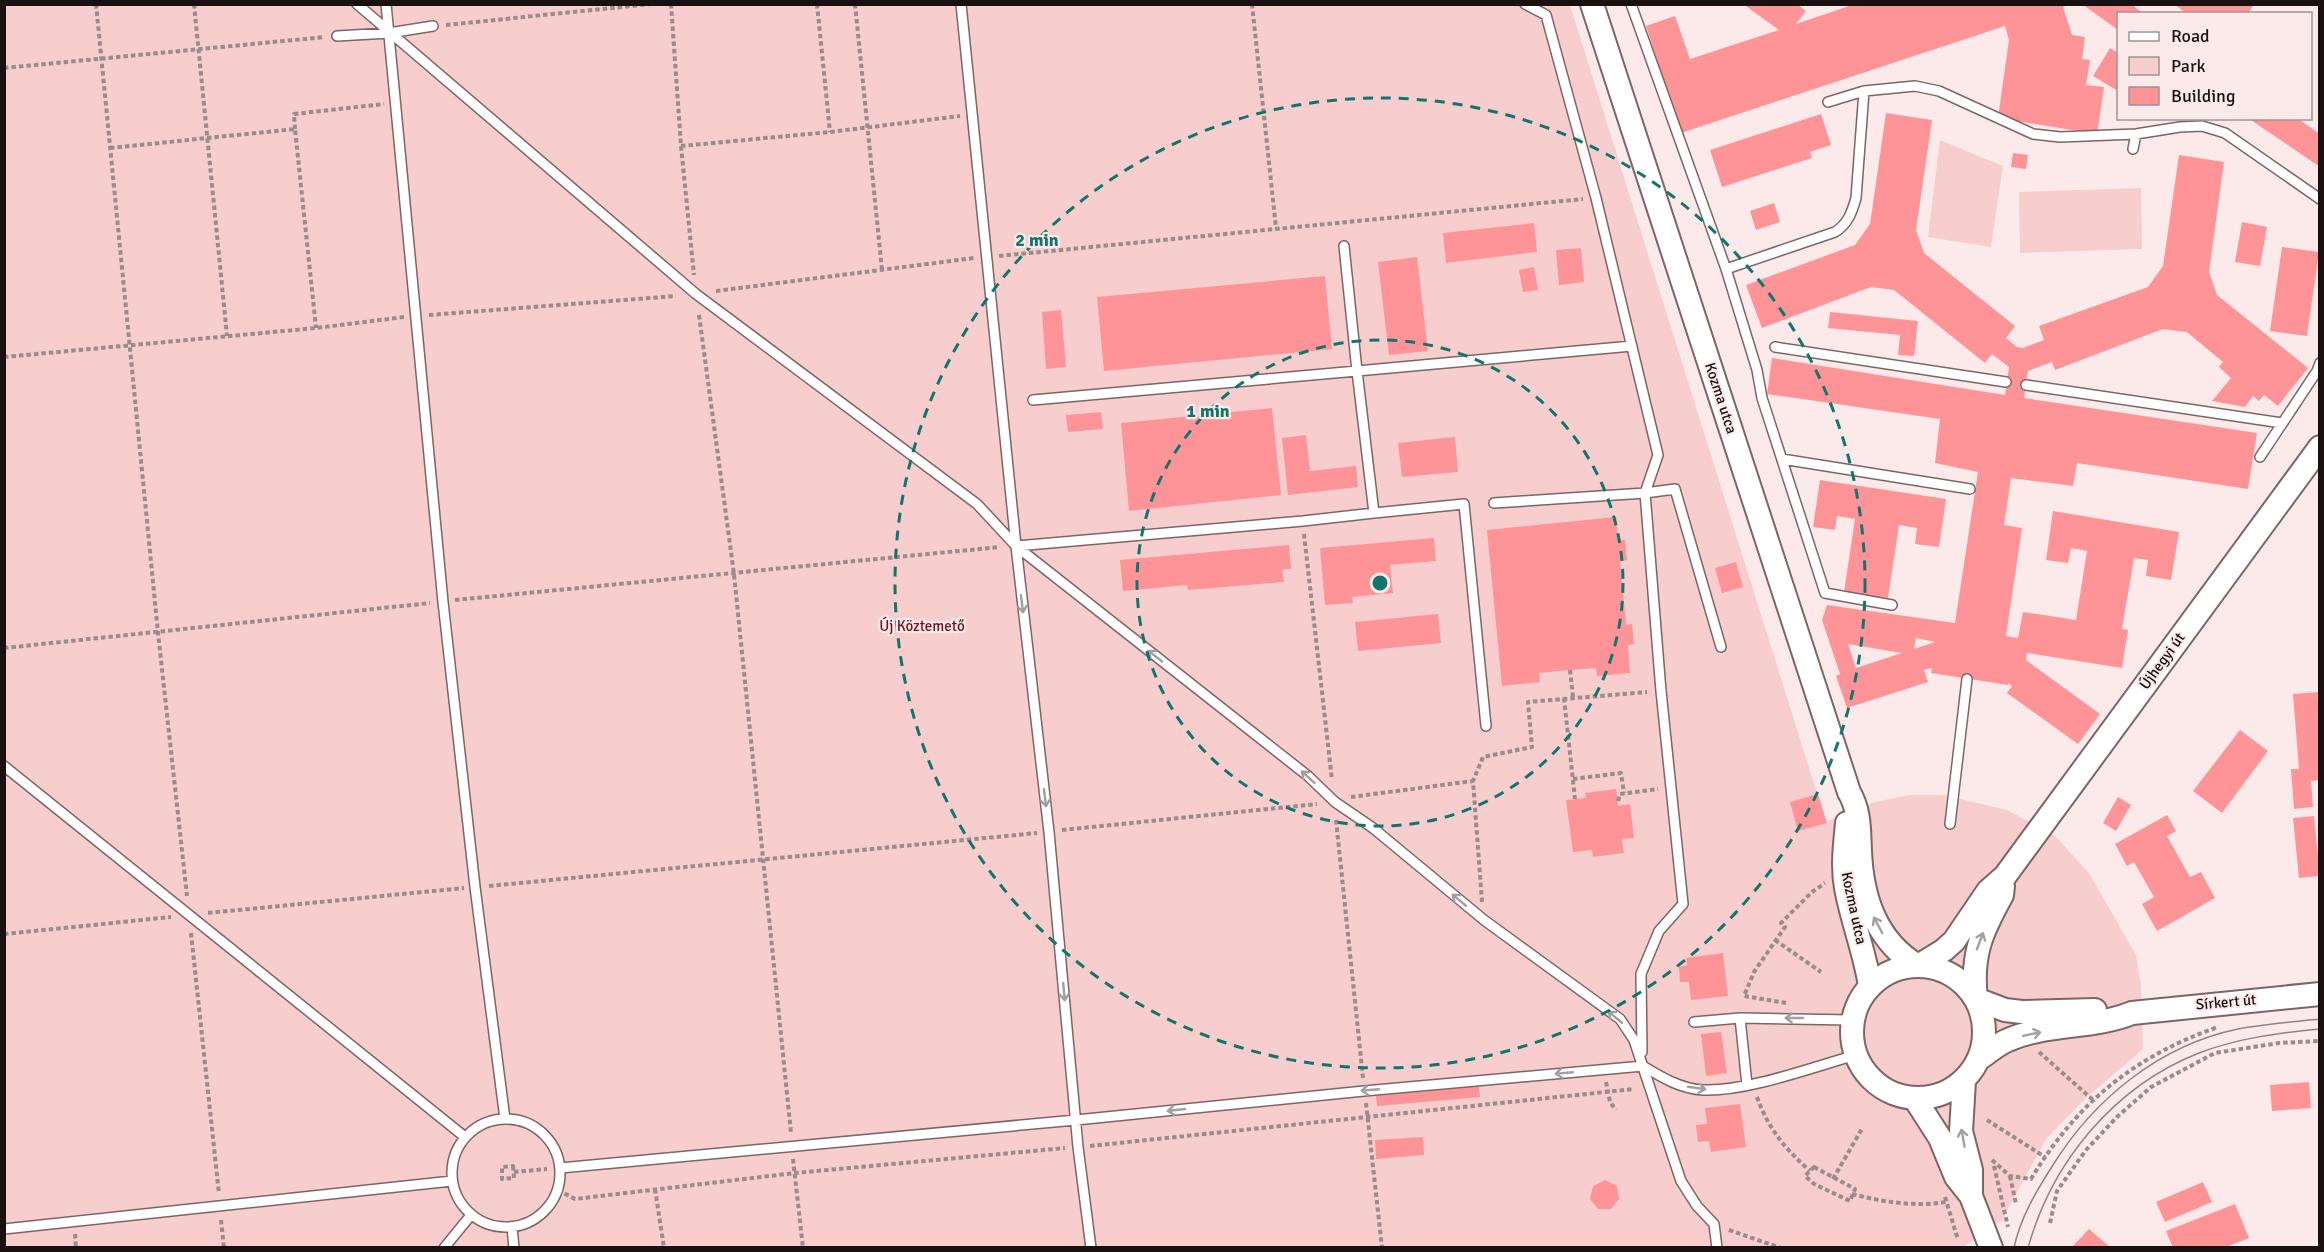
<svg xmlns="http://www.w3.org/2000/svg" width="2324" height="1252" font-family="Signika,sans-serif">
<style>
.green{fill:#f7cdcd}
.building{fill:#fe9498;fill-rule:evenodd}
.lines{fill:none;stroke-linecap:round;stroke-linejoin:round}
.service-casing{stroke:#7d6565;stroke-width:12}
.tertiary-casing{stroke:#7d6565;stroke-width:26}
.path{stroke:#9b8c8c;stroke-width:4;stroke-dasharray:4.5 3;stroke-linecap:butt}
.service{stroke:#fff;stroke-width:9}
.tertiary{stroke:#fff;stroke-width:22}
.tram{stroke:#918383;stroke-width:1.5}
.oneway{stroke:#a39f9f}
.ring{fill:none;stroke:#0f766e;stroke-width:3;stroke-dasharray:10 8}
.labels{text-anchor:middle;stroke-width:4.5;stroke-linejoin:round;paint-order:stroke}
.street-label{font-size:15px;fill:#191010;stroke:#fceaea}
.park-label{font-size:15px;fill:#6f1222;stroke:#fceaea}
.centre{fill:#0f766e;stroke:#fceaea;stroke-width:3}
.ring-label{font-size:18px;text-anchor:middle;font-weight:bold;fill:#0f766e;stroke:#fceaea;stroke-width:4.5;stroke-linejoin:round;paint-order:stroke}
</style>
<rect width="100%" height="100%" fill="#fceaea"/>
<path class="green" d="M5,5H1570L1826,822L1858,807L1880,801L1911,795H1943L2007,810L2054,835L2089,873L2136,955L2141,985L2143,1049L2085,1099L2046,1139L2002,1220L1964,1247L5,1248Z
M1940,140L2003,166L1991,247L1928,237Z
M2141,188L2142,249L2020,253L2019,192Z"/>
<path class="building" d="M1743,4H1797L1806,11L1796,24L1855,4H2070L2063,7L2072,35L2085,37L2082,59L2090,60L2086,85L2104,87L2097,134L1998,118L2009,40L2005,26L1681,133L1646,26L1675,16L1690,59L1779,30Z
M2082,4H2131L2144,14H2118V30Z
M2174,4H2254L2248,14H2187Z
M2110,48L2118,53V91L2093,76Z
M1886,113L1932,120L1916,230L1924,253L2015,326L2006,338L2017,347L2023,348L2044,340L2039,326L2148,287L2163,266L2179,155L2224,162L2209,272L2217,295L2308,368L2278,406L2264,395L2259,401L2253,396L2245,407L2212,401L2231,378L2219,367L2223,362L2187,332L2163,329L2055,370L2052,362L2028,371L2024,398L2257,433L2248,489L2077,463L2073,486L2011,478L2004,525L2022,528L2006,636L2018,638L2023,612L2076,620L2087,551L2071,548L2068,563L2046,560L2053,511L2179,532L2171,580L2146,576L2148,560L2134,558L2122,629L2128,630L2122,668L2027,653L2026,660L2100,714L2078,744L2007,693L2012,686L2008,683V685L1931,673L1932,668L1924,670L1928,682L1847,708L1836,676L1840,674L1822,620L1827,605L1955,623L1978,472L1935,463L1940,419L1767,394L1772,358L2005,395L2009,367L1992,354L1985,363L1894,290L1871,287L1762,328L1746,285L1855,245L1870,224ZM1916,638L1935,642L1914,649ZM1848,644L1902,653L1856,668Z
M1821,114L1831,145L1810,152L1812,158L1722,187L1710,150Z
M2248,118H2297L2320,134V167Z
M2013,153L2028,155L2026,169L2011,167Z
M1774,203L1780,222L1756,230L1750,211Z
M2242,222L2267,227L2260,266L2235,262Z
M1534,223L1537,252L1446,263L1443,233Z
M2282,247L2319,252L2307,336L2270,331Z
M1581,248L1584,282L1559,285L1556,250Z
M1417,257L1428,351L1389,355L1378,262Z
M1534,267L1538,290L1523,292L1519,270Z
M1325,276L1332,349L1104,371L1097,297Z
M1061,310L1066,367L1046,369L1042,312Z
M1830,312L1918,321L1914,356L1898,355L1900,335L1828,328Z
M1272,408L1281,495L1129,511L1121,423Z
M1101,412L1103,429L1068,432L1066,415Z
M1306,435L1310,471L1356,466L1358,487L1288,495L1282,438Z
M1455,437L1458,472L1402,477L1398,443Z
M1820,480L1946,499L1939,547L1915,544L1917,528L1899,525L1888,598L1844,592L1855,519L1837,516L1835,530L1813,527Z
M1616,517L1618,541L1625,540L1627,560L1620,561L1626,625L1632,624L1634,644L1628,645L1630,673L1597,676L1596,668L1570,670L1539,673L1540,682L1502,686L1487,530Z
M1434,538L1436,561L1390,565L1393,593L1352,597L1353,603L1325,605L1320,548Z
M1289,545L1291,569H1282L1284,582L1188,590L1187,585L1123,591L1120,560Z
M1736,562L1743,587L1722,593L1715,568Z
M1438,614L1441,643L1358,651L1355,622Z
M2320,692V780L2311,781L2313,807L2294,809L2291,769H2299L2293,694Z
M2240,730L2268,751L2222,813L2193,791Z
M1616,789L1618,806L1630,804L1634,838L1622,839L1624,853L1593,857L1592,850L1573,852L1566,800L1586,798L1585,793Z
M1818,794L1827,823L1798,831L1790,802Z
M2118,797L2131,805L2116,831L2103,823Z
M2167,815L2176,831L2167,836L2190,877L2201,872L2215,898L2157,931L2142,904L2154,897L2134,862L2127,866L2115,844Z
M2314,816L2320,876L2299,878L2293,818Z
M1723,953L1728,996L1691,1000L1689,982H1680L1679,967L1687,965L1686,958Z
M1721,1032L1727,1073L1706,1076L1701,1034Z
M2309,1082L2311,1108L2272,1111L2270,1085Z
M1479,1086L1480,1097L1377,1106L1376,1096Z
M1740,1104L1746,1147L1711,1152L1709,1141L1698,1142L1696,1125L1707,1124L1705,1108Z
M1423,1137L1424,1155L1376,1159L1375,1140Z
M1605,1180L1617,1186L1619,1199L1611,1209H1598L1590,1199L1593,1186Z
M2203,1182L2212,1202L2165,1222L2156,1202Z
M2235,1204L2249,1238L2224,1248H2173L2166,1231Z
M2089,1229L2111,1248H2071Z"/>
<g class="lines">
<g class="service-casing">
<path id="service" d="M357,4L696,294L977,504L1016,546L1308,776L1335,802L1373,828L1484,920L1620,1019L1634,1040L1681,1181L1697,1206L1714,1224L1717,1248
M386,4L443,602L475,887L505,1119
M961,4L1016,546L1049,832L1078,1147L1091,1248
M1525,4L1546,15L1596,198L1658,455L1645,493L1675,489L1721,647
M1631,4L1726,269L1757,370L1762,398L1825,593L1892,605
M337,36L389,33L433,26
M1828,102L1864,91L1915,86L1939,91L2033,134L2060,137L2136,134L2180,127L2202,126L2225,133L2320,199
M2133,149L2136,134
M1344,246L1357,371L1632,346
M1726,269L1835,232C1848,224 1852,212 1856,198L1864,91
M1775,347L2006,382
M2026,385L2282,423
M1033,400L1357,371L1374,513L1464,504L1486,726
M2260,457L2317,371L2320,363
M1782,459L1970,489
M1494,503L1645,493L1661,691L1683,904L1659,931L1641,974L1642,1052
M1016,546L1303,521L1374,513
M4,766L465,1137
M1950,824L1967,679
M1740,1018L1747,1085
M1694,1022L1740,1018L1852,1020
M452 1173a54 54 0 1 1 108 0a54 54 0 1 1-108 0Z
M560,1168L1076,1120L1364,1091L1643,1066C1661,1077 1681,1089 1703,1090C1746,1092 1813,1067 1856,1055
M512,1227L514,1248
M4,1229L452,1181
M444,1248L471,1215"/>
</g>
<g class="tertiary-casing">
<path id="tertiary" d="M1592,4L1849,792C1860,811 1859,830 1860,851C1862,898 1876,941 1918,966
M1847,823C1845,845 1842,866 1846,888C1852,921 1865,953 1870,986
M1852 1032a66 66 0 1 1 132 0a66 66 0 1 1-132 0Z
M1918,966L1944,950L1954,941L1988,891L2005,876L2320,447
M1976,999L2005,1010L2022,1012L2095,1010
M1976,999C1971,955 1981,933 2002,895L2003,886
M1980,1058C1989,1052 1998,1044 2008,1040C2047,1023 2093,1029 2132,1013L2320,994
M1964,1081L1961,1131L1971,1170V1196L1991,1248
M1915,1099L1940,1138L1956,1177L1971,1196"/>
</g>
<path class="path" d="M96,4L158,633L187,896
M194,4L227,336
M671,4L681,146L694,275
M817,4L830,132
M855,4L882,270
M1252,4L1276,228
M446,25L651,4
M4,68L325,37
M295,129L294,114L384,104
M681,146L830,132L960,116
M110,148L295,129L316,328
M999,256L1583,199
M716,291L974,258
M429,315L676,296
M699,315L734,574L791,1133
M4,357L316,328L404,317
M1304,534L1332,780
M455,600L1000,547
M4,648L430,603
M1570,670L1573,697
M1564,698L1575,799
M1573,779L1621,773L1624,793
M1351,797L1473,781
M1618,801L1620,794L1658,789
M1336,820L1363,1078
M1062,830L1317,804
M489,886L1037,833
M1482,902L1473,781L1483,757L1532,747L1528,702L1647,692
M208,913L464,888
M191,933L219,1194
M4,934L171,917
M1775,940L1821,972
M1786,1003L1744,996L1754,972L1785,927L1781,923L1812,892L1825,883
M2039,1052L2093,1100
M1606,1082L1610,1102L1616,1110
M1757,1097C1768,1128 1785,1149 1810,1171
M1366,1103L1382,1248
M1987,1120L2045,1157
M1090,1146L1634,1089
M793,1159L803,1248
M1992,1160L2010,1176L2031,1179C2076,1104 2134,1056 2218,1027
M513,1166L514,1178L502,1179V1167Z
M1994,1166L2008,1227
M1814,1167L1855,1189L1850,1201L1814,1184L1805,1176Z
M514,1172L547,1169
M2010,1176L2016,1204
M1833,1179L1863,1127
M655,1189L664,1248
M558,1190L575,1199L795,1173L1065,1148
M1852,1194C1884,1202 1913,1207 1946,1202
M1945,1197L1958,1240
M221,1220L224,1248
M2050,1223L2057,1191L2086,1150L2117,1117L2151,1087L2215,1053L2279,1043L2320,1041
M1729,1230L1781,1248
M75,1234L76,1248"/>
<use href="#service" class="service"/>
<use href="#tertiary" class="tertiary"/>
<path class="tram" d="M2014,1248C2020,1218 2037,1190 2053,1165C2094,1099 2160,1045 2238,1029C2265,1024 2292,1022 2320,1019
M2028,1248C2052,1161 2115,1086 2199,1053C2238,1038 2279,1033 2320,1029"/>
</g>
<defs><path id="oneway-shaft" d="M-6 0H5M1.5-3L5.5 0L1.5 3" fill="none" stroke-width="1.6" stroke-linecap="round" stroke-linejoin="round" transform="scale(1.5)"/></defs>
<g class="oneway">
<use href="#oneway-shaft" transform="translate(1022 604) rotate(83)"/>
<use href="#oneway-shaft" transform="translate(1155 656) rotate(-142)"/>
<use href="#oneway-shaft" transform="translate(1308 777) rotate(-138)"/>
<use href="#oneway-shaft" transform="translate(1045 798) rotate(83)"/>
<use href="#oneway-shaft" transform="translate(1459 900) rotate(-140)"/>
<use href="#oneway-shaft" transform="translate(1878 925) rotate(-118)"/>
<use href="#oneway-shaft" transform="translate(1980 941) rotate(-69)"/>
<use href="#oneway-shaft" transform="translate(1064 992) rotate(85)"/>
<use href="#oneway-shaft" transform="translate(1615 1017) rotate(-140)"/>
<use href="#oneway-shaft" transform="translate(1794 1018) rotate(180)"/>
<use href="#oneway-shaft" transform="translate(2032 1034) rotate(-12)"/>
<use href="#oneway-shaft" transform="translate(1564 1073) rotate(175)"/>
<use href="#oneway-shaft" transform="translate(1697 1088) rotate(8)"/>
<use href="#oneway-shaft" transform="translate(1370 1090) rotate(175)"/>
<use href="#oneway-shaft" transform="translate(1176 1110) rotate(174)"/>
<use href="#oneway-shaft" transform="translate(1963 1138) rotate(-100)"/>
</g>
<g class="ring">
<circle cx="1380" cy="583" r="243"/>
<circle cx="1380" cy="583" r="485"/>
</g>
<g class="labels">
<g class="street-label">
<text transform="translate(1721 398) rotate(72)" y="5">Kozma utca</text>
<text transform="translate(2162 661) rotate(-54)" y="5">Újhegyi út</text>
<text transform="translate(1854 908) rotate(78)" y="5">Kozma utca</text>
<text transform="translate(2226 1002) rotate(-5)" y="5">Sírkert út</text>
</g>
<g class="park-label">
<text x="922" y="631">Új Köztemető</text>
</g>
</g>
<circle cx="1380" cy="583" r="9" class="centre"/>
<g class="ring-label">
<text x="1037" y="246">2 min</text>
<text x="1208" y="417">1 min</text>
</g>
<rect width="2324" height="1252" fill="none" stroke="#191010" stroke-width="12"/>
<rect x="2117" y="12" width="195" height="108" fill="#fceaea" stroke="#a19393" stroke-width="1.5"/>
<rect x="2129" y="32" width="30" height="9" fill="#ffffff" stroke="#a19393" stroke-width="1.5"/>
<text x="2171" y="42" font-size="18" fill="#191010">Road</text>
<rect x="2129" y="57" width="30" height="18" fill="#f7cdcd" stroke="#a19393" stroke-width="1.5"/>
<text x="2171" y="72" font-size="18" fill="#191010">Park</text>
<rect x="2129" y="87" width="30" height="18" fill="#fe9498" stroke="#a19393" stroke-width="1.5"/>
<text x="2171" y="102" font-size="18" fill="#191010">Building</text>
</svg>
